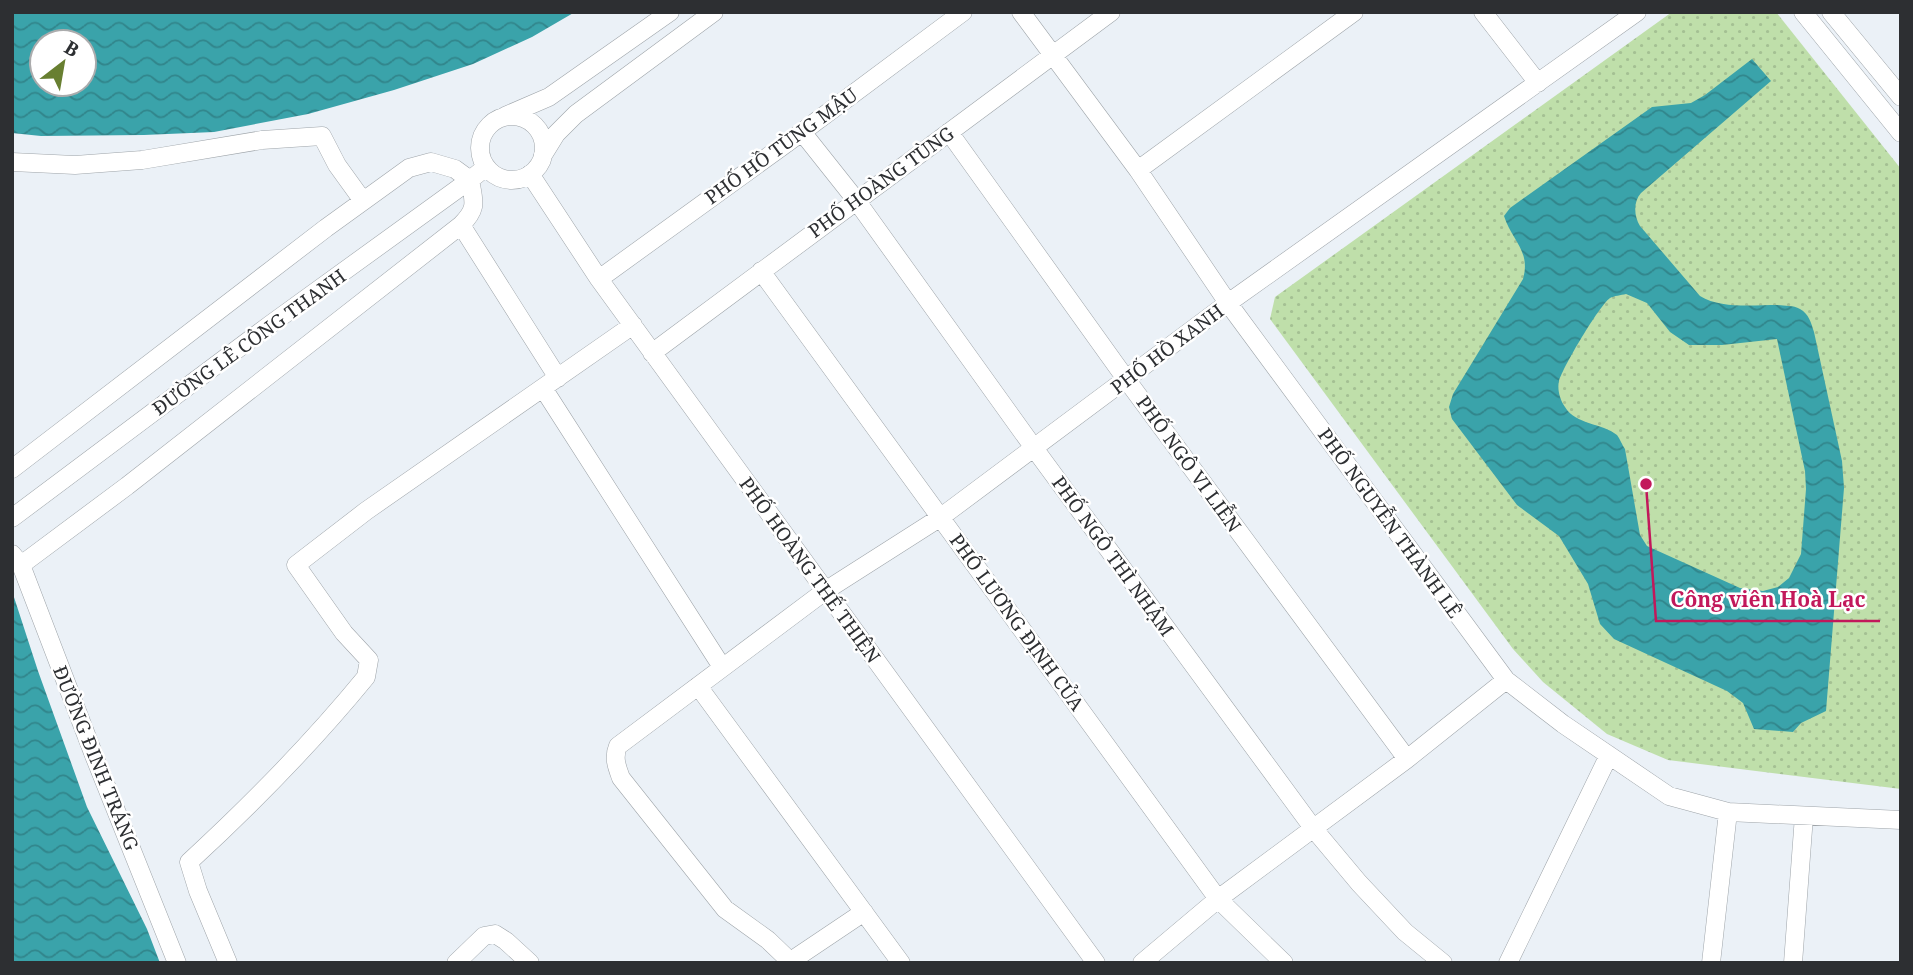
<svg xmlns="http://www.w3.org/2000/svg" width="1913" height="975" font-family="'Noto Serif',serif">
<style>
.park{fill:url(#park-dots)}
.water{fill:url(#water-waves);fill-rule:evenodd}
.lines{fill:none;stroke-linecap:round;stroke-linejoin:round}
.minor-casing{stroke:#9ea4a9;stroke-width:19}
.minor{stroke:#fff;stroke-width:18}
.labels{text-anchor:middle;stroke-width:5;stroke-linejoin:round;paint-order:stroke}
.street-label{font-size:19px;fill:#2d2f32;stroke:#fff}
.leader{fill:none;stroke:#c2185b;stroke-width:2.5}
.callout-dot{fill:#c2185b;stroke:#fff;stroke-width:2.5}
.callout-label{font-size:21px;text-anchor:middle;font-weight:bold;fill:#c2185b;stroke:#fff;stroke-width:5;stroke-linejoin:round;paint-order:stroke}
</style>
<defs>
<pattern id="park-dots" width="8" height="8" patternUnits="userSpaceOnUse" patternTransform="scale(1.75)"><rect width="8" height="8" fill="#bfdfaa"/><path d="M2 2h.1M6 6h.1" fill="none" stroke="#a4c093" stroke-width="1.8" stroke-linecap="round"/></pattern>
<pattern id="water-waves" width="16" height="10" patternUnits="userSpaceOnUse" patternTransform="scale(1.75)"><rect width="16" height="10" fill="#3aa3aa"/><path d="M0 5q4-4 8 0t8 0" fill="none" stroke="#31858b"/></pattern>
</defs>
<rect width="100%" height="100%" fill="#ebf1f7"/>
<path class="park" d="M1672,12H1776L1901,169V789L1668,760L1607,734L1543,682L1513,649L1270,319L1275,297Z"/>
<path class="water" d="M12,12H575L532,37L473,64L394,90L308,114L214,132L144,135L41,136L12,133ZM42,42H84V84H42Z
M1752,59L1771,81L1641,193C1633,202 1634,216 1640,226L1700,296C1721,309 1753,305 1778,305C1785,306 1793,305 1800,309C1809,314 1811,323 1814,332L1842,461L1844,488L1826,711L1801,723L1793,732L1754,729L1743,703L1727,691L1614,639L1600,624L1588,584L1559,536L1517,505L1452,419L1449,407L1453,394L1523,279C1531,251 1512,241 1504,216L1510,208L1652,107L1691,103L1705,95ZM1626,294L1647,303L1670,332L1689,345H1722L1777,339L1805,471L1806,489L1801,554L1789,578L1778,587L1763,591L1740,588L1647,546L1640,535L1625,449C1622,445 1620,439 1617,435C1602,423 1576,425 1565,407C1560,400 1557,389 1559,381C1563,367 1599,306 1610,298C1614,296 1621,295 1626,294Z
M12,591L38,671L87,807L147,929L160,963H12Z"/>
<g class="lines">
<g class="minor-casing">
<path id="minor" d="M1021,12L1138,170L1228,303L1506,680L1563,724L1669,796L1728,812L1901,820
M1483,12L1538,83
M1803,12L1901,133
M1831,12L1901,97
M505,116L549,97L670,12
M480 148a32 32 0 1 1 64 0a32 32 0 1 1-64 0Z
M802,132L856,200L1034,448L1313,828L1359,883L1405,932L1443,963
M949,132L1126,379L1407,759
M543,155L556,134L576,114L714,12
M12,162L75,165L142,160L262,140L322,136L337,165L363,201
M1138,170L1354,12
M530,174L599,279L1096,963
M461,225L558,378
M761,271L1218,899L1284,963
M599,279L802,132L963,12
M652,353L1111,12
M543,388L722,667
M12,469L326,228L409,168L431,162L455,169L470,180C474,202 478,208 461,225L127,486L21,565
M12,518L271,324L470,180L486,167
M12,554L21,565L95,758L177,963
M698,686L901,963
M791,961L864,912
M228,963L198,891L189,862C252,804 312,743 366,677L369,660L344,633L296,565L366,511L633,325
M456,963L484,936L495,934L506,941L530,963
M792,963L768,940L725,909L621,778C617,767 613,758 618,746L825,591L941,517L1228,303L1637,12
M1142,963L1218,899L1407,759L1506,680
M1508,963L1609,755
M1711,963L1728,812
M1793,963L1804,816"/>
</g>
<use href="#minor" class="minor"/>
</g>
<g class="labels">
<g class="street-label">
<text transform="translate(781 146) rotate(-36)" y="7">PHỐ HỒ TÙNG MẬU</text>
<text transform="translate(881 182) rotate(-36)" y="7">PHỐ HOÀNG TÙNG</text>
<text transform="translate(249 342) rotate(-36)" y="7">ĐƯỜNG LÊ CÔNG THANH</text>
<text transform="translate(1167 349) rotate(-37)" y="7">PHỐ HỒ XANH</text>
<text transform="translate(1189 464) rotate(54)" y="7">PHỐ NGÔ VI LIỄN</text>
<text transform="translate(1390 523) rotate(54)" y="7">PHỐ NGUYỄN THÀNH LÊ</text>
<text transform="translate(1113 556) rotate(54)" y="7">PHỐ NGÔ THÌ NHẬM</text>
<text transform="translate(810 570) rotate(54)" y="7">PHỐ HOÀNG THẾ THIỆN</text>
<text transform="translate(1017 622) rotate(54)" y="7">PHỐ LƯƠNG ĐỊNH CỦA</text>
<text transform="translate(96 758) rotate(68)" y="7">ĐƯỜNG ĐINH TRÁNG</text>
</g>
</g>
<path class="leader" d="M1646 484L1656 621H1880"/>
<circle class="callout-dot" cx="1646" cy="484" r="7"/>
<g class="callout-label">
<text x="1768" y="607">Công viên Hoà Lạc</text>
</g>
<rect width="1913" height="975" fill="none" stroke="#2d2f32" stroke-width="28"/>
<g transform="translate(63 63) rotate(31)"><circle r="33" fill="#ffffff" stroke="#abacad" stroke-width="2"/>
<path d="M0-5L12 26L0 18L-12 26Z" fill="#687f31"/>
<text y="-10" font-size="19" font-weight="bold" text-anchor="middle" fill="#2d2f32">B</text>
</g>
</svg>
